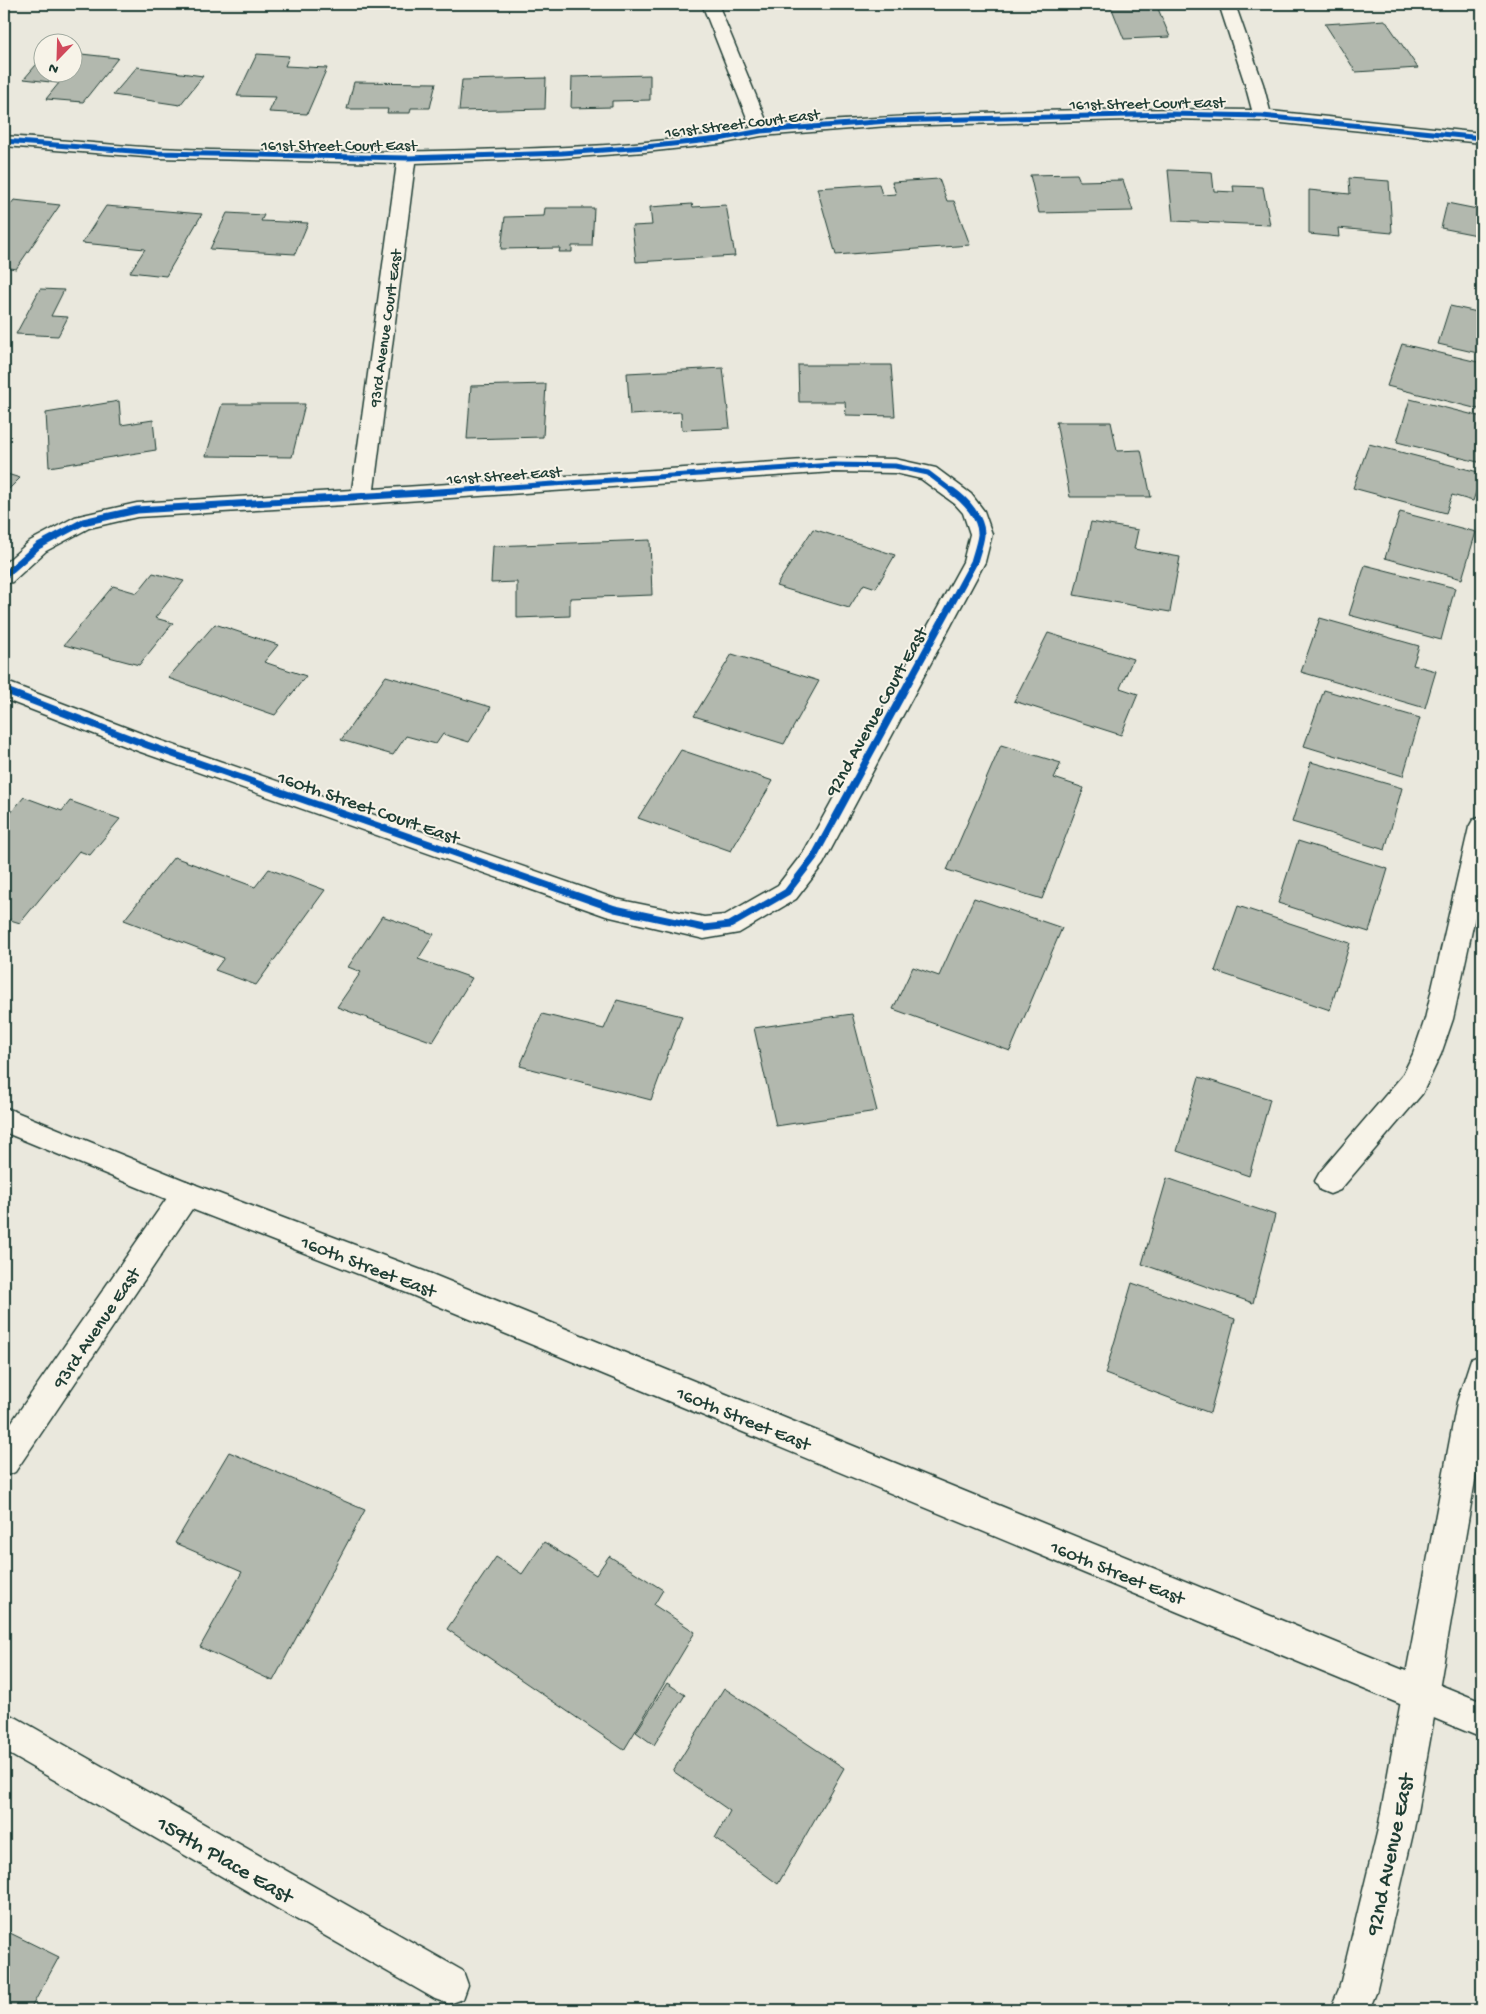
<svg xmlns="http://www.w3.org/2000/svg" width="1486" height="2014" font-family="'Gochi Hand',sans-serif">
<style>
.building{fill:#b2b8ae;stroke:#1f3d34}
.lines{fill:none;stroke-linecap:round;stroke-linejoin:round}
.minor-casing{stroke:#1f3d34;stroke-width:3}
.tertiary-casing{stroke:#1f3d34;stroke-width:3}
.secondary-casing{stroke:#1f3d34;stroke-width:3}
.minor{fill:#f7f3e8;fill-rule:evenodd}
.tertiary{fill:#f7f3e8;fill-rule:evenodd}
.secondary{fill:#f7f3e8;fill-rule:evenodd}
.cycleway-far1-casing{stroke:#f7f3e8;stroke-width:7}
.cycleway-casing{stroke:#f7f3e8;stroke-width:10}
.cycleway-far1{stroke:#0057b8;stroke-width:5}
.cycleway{stroke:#0057b8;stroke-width:7}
.labels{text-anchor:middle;stroke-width:4;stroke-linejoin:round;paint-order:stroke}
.far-street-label{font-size:16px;fill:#1f3d34;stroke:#f7f3e8}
.street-label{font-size:19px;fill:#1f3d34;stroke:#f7f3e8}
.near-street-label{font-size:22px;fill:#1f3d34;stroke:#f7f3e8}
</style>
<rect width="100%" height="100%" fill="#eae8dd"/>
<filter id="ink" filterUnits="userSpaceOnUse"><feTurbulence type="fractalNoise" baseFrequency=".02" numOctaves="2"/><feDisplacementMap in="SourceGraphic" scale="10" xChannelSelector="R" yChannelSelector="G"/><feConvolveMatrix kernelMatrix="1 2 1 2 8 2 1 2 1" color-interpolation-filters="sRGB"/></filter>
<g filter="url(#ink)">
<path class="building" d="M1110,4H1156L1170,37L1124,39Z
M1385,20L1418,68L1356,72L1325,24Z
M72,53L118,58L83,102L46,99L59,83L24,79L42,58V72H72Z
M257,54L289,56L285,66L327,68L307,114L269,112L276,97L237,96Z
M137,67L203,76L180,105L113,95Z
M650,75V100L612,101V107L571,108L572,77Z
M546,78L545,109L459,111L462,80Z
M354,82L436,83L430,108H411L410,113H387L388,109H347Z
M1168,170L1212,172L1214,191L1234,192L1233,186L1263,187L1270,225L1173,221Z
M1077,174L1080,181L1123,180L1133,211L1039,213L1030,175Z
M1349,178L1389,181L1392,233L1338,228L1339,237L1309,234V190L1350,194Z
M939,179L947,201H954L970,245L836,255L817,188L879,184L882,195L896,194L892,182Z
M14,200L60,205L16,269L4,267V208H8Z
M1447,203L1482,210V236L1441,228Z
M692,204L693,207L726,205L735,256L636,262L632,226L652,225L650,207Z
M106,206L202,214L166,276L130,272L145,249L82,243Z
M545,208H594L592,246H572V252H559L560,248L501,249L505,217L544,216Z
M227,213L264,215L261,221L308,223L295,254L210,249Z
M40,289L64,290L51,316L68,317L58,336L16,334Z
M1450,306L1482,313V354L1438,344Z
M1402,344L1482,363V410L1387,386Z
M798,365H891L895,416L846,415L845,402H799Z
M723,368L730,428L682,430L681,412L630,415L627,373Z
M546,384L543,437L467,439L471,386Z
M1410,399L1482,417V463L1397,442Z
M119,401L121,425L153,420L156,450L49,467L46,413Z
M222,404H305L292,457L206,456Z
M1056,422H1111L1117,451L1141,450L1151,497H1070Z
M1369,444L1482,473L1473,501L1452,495L1446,513L1353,488Z
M4,473L20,478L4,494Z
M1400,512L1476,532L1462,579L1385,558Z
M1091,522L1138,530L1134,549L1180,557L1170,612L1074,595Z
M813,529L895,555L876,588L864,584L849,608L776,586Z
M650,540L652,595L570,598V616L517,618V582L491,583L493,546Z
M1365,565L1455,588L1441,640L1349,615Z
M153,573L184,581L155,618L173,623L139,665L64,645L113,586L137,593Z
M1320,618L1419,646L1413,665L1436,671L1425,708L1301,672Z
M215,624L278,645L264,662L306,676L275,715L168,678Z
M1048,633L1133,659L1120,688L1138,694L1121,735L1014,701Z
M732,654L819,681L784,744L694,716Z
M386,676L491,707L469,742L443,734L436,744L406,736L393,755L341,740Z
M1324,690L1420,718L1403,776L1304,746Z
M1001,745L1061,763L1054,778L1084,788L1042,899L947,870Z
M681,750L773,781L731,851L638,818Z
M1311,762L1402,788L1385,850L1292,822Z
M24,797L62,811L70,801L120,819L90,855L79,851L20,923L4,918V821Z
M1298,841L1388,869L1369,932L1278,903Z
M174,857L255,887L269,869L325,890L256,985L215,970L224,958L124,920Z
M974,898L1062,928L1010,1051L893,1009L913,967L939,976Z
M1238,906L1350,943L1330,1010L1215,971Z
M382,916L434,934L418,959L472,978L433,1042L337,1007L361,972L348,967Z
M617,1000L682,1016L651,1100L520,1066L542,1014L604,1029Z
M852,1014L877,1111L776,1126L754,1028Z
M1199,1077L1270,1099L1249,1176L1177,1151Z
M1167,1178L1275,1215L1253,1303L1142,1264Z
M1132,1283L1235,1319L1210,1413L1105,1374Z
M229,1452L365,1510L273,1681L200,1647L242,1572L175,1543Z
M544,1542L596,1575L609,1556L663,1590L654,1605L695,1632L624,1750L447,1629L496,1557L522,1574Z
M667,1683L685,1695L654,1745L636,1732Z
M724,1688L844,1768L778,1884L715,1838L730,1811L673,1771Z
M4,1930L59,1957L30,2010H4Z"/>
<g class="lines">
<g class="minor-casing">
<path id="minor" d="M702,4H718L768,125C928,113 1090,107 1252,110L1245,84L1219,4H1235L1263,84L1270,111L1482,133V143L1262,121L1170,119L888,126L761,136L719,144L645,152L562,158L415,163L374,489L833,458L895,459L936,468L971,494L984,511L992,534L985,562L823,864L796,899L739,933L704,939L606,916L138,751L4,699V681L156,739L616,899L704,917L725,915L778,885L805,850L963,562L970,534L963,513L955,504L921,479L895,473L833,472L362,504L137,517L89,528L46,551L12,582L4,584V564L30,541L75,517L83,515L137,503L352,490L397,163L158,158L4,146V136C55,139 107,145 158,148C274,153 390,153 506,149C588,147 670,143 751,128Z
M1482,817V884L1453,1019L1441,1054L1422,1094L1340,1190L1330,1194L1320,1190L1315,1181L1320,1172L1402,1076L1413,1054L1425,1019L1469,827L1473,820Z
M186,1181L196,1185L201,1194L196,1203L15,1472L4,1477V1433L176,1185Z
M1420,1677L1432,1683L1438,1695L1414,1829L1376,1993L1369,2010H1330L1339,1989L1378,1829L1402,1695L1408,1683Z
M4,1713L17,1718L463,1971L468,1985L463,1999L449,2004L435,1999L4,1751Z"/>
</g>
<g class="tertiary-casing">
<path id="tertiary" d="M1482,1355V1440L1438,1695L1432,1707L1420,1713L1408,1707L1402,1695L1457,1402L1471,1359Z"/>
</g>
<g class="secondary-casing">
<path id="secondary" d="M4,1107L196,1185L429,1273L1482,1702V1738L407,1293L176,1203L4,1132Z"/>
</g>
<use href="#minor" class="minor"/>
<use href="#tertiary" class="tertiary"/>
<use href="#secondary" class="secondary"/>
<g class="cycleway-far1-casing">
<path id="cycleway-far1" d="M4,141L158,153L407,158L562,153L645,147L719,139L761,131L888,121L1170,114L1262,116L1482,138
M437,492L833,465L895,466L928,473L953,492"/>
</g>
<g class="cycleway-casing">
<path id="cycleway" d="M4,576L38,546L83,522L137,510L455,491
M4,690L147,745L615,909L704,928L730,925L787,892L814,857L974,562C976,554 980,544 981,535C982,518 965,500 952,491"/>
</g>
<use href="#cycleway-far1" class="cycleway-far1"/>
<use href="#cycleway" class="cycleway"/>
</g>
</g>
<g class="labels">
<g class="far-street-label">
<text transform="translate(1147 102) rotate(-1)" y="6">161st Street Court East</text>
<text transform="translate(742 122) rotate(-7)" y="6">161st Street Court East</text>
<text x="339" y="150">161st Street Court East</text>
<text transform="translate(384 328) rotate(-82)" y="6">93rd Avenue Court East</text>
<text transform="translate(504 474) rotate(-4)" y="6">161st Street East</text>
</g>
<g class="street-label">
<text transform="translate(875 711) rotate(-61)" y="7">92nd Avenue Court East</text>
<text transform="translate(369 806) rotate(19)" y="7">160th Street Court East</text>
<text transform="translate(369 1265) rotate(21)" y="7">160th Street East</text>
<text transform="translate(95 1327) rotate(-56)" y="7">93rd Avenue East</text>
<text transform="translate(744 1417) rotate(22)" y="7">160th Street East</text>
<text transform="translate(1118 1571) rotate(22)" y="7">160th Street East</text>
</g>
<g class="near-street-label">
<text transform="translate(1388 1854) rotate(-78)" y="8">92nd Avenue East</text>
<text transform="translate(226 1858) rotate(30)" y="8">159th Place East</text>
</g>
</g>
<rect width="1486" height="2014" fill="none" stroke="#f7f3e8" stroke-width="20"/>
<rect x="10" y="10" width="1466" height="1994" fill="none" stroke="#1f3d34" stroke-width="2" filter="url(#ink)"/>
<g transform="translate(58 58) rotate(203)"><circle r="24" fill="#f7f3e8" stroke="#a1aaa0"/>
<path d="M0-4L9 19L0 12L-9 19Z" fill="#d1495b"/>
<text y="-8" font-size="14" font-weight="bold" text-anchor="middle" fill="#1f3d34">N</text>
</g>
</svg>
